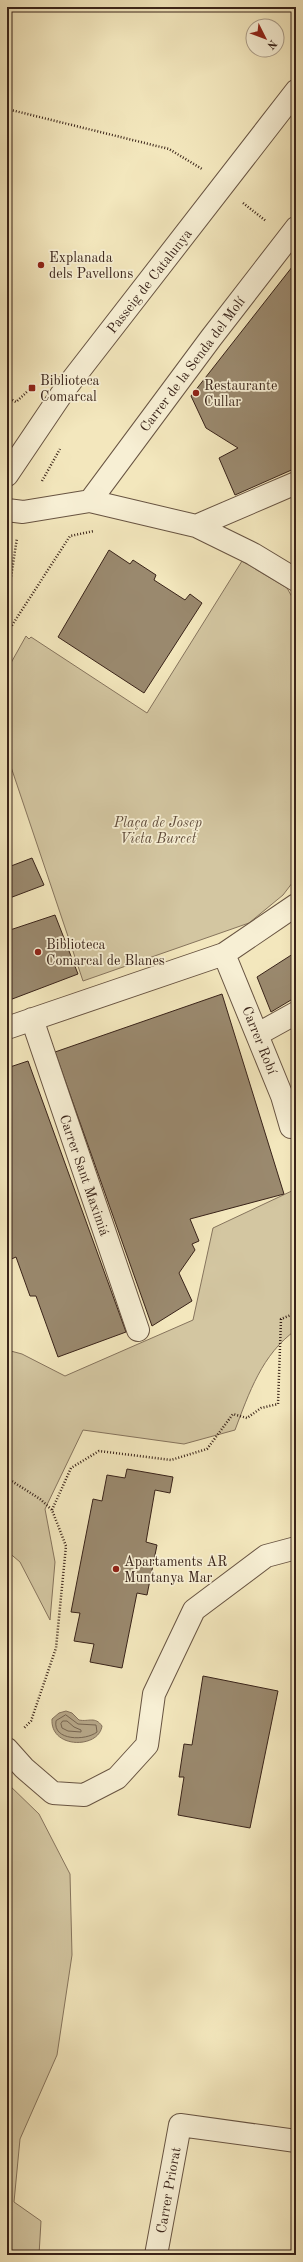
<svg xmlns="http://www.w3.org/2000/svg" width="303" height="2262" font-family="'Old Standard TT',serif">
<style>
.green{fill:#d3c6a1;stroke:#86745d}
.water{fill:#b4a485;stroke:#83705a}
.lines{fill:none;stroke-linecap:round;stroke-linejoin:round}
.shore{stroke:#76644f;stroke-width:1}
.building{fill:#9a896e;stroke:#392319}
.minor-casing{stroke:#685442;stroke-width:24}
.tertiary-casing{stroke:#685442;stroke-width:24}
.path{stroke:#392319;stroke-width:2.5;stroke-dasharray:1 2;stroke-linecap:butt}
.minor{stroke:#f7efd4;stroke-width:22}
.tertiary{stroke:#f7efd4;stroke-width:22}
.poi-dot{fill:#8f2418;stroke:#f7efd4;stroke-width:1.5}
.labels{text-anchor:middle;stroke-width:3.5;stroke-linejoin:round;paint-order:stroke}
.poi-label{font-size:14px;fill:#392319;stroke:#f7efd4;text-anchor:start}
.street-label{font-size:14px;fill:#392319;stroke:#f7efd4}
.park-label{font-size:14px;font-style:italic;fill:#604c3b;stroke:#f7efd4}
</style>
<rect width="100%" height="100%" fill="#f3e7bd"/>
<filter id="stains"><feTurbulence type="fractalNoise" baseFrequency=".005" numOctaves="4"/><feColorMatrix values="0 0 0 0 .2 0 0 0 0 .09 0 0 0 0 .02 0 0 0 .5 -.17"/></filter>
<radialGradient id="worn" r=".72"><stop offset=".6" stop-color="#630" stop-opacity="0"/><stop offset="1" stop-color="#630" stop-opacity=".3"/></radialGradient>
<path class="green" d="M242,561L287,588L296,604V878L283,895L249,923L83,981L7,755V670L26,636L29,639L31,637L147,713Z
M296,1189V1330C262,1354 249,1393 235,1430L184,1444L83,1430L45,1509L55,1562L50,1620L20,1562L7,1551V1350L22,1354L65,1376L193,1320L213,1228Z
M7,1783L39,1814L70,1874L72,1955L57,2055L20,2139L14,2202L41,2221L39,2255H7Z"/>
<path class="water" d="M66,1711L72,1713L79,1720C89,1722 95,1716 102,1726C99,1749 50,1749 52,1719L59,1713Z"/>
<g class="lines">
<path class="shore" d="M66,1715L78,1724L96,1725L97,1732C86,1741 52,1741 56,1721Z
M63,1721H67L74,1727L81,1730V1732L68,1731L62,1728L61,1724Z"/>
</g>
<path class="building" d="M296,262V468L235,495L219,458L238,448L206,428L191,396Z
M109,550L130,564L133,560L156,575L154,580L185,600L190,594L202,603L144,693L58,637Z
M7,854L11,866L32,858L44,885L7,899Z
M55,915L78,974L7,1001V931Z
M296,952V997L271,1012L257,977Z
M222,994L284,1194L190,1219L199,1241L192,1244L195,1250L179,1273L192,1301L152,1326L55,1052Z
M28,1061L126,1332L58,1357L36,1296H30L16,1257L7,1261V1068Z
M127,1469L173,1477L170,1493L155,1490L146,1542L157,1545L147,1595L137,1593L122,1668L90,1662L94,1644L74,1641L80,1613L71,1612L93,1499L102,1501L107,1475L125,1478Z
M203,1676L278,1691L250,1828L178,1815L184,1777H179L184,1744L192,1745Z"/>
<g class="lines">
<g class="minor-casing">
<path id="minor" d="M90,501L211,338L296,228
M7,510L23,512L90,501L196,526L253,554L296,580
M196,526L296,483
M224,954L282,1096L291,1127
M32,1019L138,1330
M7,1028L224,954L296,905
M258,1034L296,1013
M7,1749L24,1768L53,1793L84,1795L117,1778L147,1745L154,1694L194,1610L266,1556L296,1548
M156,2255L180,2125L296,2141"/>
</g>
<g class="tertiary-casing">
<path id="tertiary" d="M7,475L65,389L296,91"/>
</g>
<path class="path" d="M7,109L169,149L202,169
M243,203L266,221
M7,397L16,402L29,390
M42,481L60,449
M7,603L17,538
M7,633L70,536L94,531
M7,1478L40,1499L52,1510L66,1546L56,1648L31,1721L24,1728
M52,1510L71,1468L99,1451L171,1460L207,1449L233,1414L247,1418L261,1408L278,1404L281,1319L296,1313"/>
<use href="#minor" class="minor"/>
<use href="#tertiary" class="tertiary"/>
</g>
<g class="poi-dot">
<circle cx="41" cy="265" r="4"/>
<rect x="28" y="384" width="8" height="8" rx="2"/>
<circle cx="196" cy="393" r="4"/>
<circle cx="38" cy="952" r="4"/>
<circle cx="116" cy="1569" r="4"/>
</g>
<g class="labels">
<g class="poi-label">
<text x="49" y="262">Explanada<tspan x="49" dy="16">dels Pavellons</tspan></text>
<text x="40" y="385">Biblioteca<tspan x="40" dy="16">Comarcal</tspan></text>
<text x="204" y="390">Restaurante<tspan x="204" dy="16">Cullar</tspan></text>
<text x="46" y="949">Biblioteca<tspan x="46" dy="16">Comarcal de Blanes</tspan></text>
<text x="124" y="1566">Apartaments AR<tspan x="124" dy="16">Muntanya Mar</tspan></text>
</g>
<g class="street-label">
<text transform="translate(149 281) rotate(-52)" y="5">Passeig de Catalunya</text>
<text transform="translate(192 364) rotate(-53)" y="5">Carrer de la Senda del Molí</text>
<text transform="translate(260 1040) rotate(68)" y="5">Carrer Robí</text>
<text transform="translate(85 1175) rotate(71)" y="5">Carrer Sant Maximiá</text>
<text transform="translate(168 2190) rotate(-80)" y="5">Carrer Priorat</text>
</g>
<g class="park-label">
<text x="158" y="827">Plaça de Josep<tspan x="158" dy="16">Vieta Burcet</tspan></text>
</g>
</g>
<rect width="303" height="2262" fill="none" stroke="#f3e7bd" stroke-width="24"/>
<rect x="8" y="8" width="287" height="2246" fill="none" stroke="#392319" stroke-width="2"/>
<rect x="12" y="12" width="279" height="2238" fill="none" stroke="#392319"/>
<g transform="translate(265 38) rotate(132)"><circle r="19" fill="#f7efd4" stroke="#ab9d89"/>
<path d="M0-3L7 15L0 10L-7 15Z" fill="#8f2418"/>
<text y="-6" font-size="11" font-weight="bold" text-anchor="middle" fill="#392319">N</text>
</g>
<rect width="100%" height="100%" filter="url(#stains)"/>
<rect width="100%" height="100%" fill="url(#worn)"/>
</svg>
